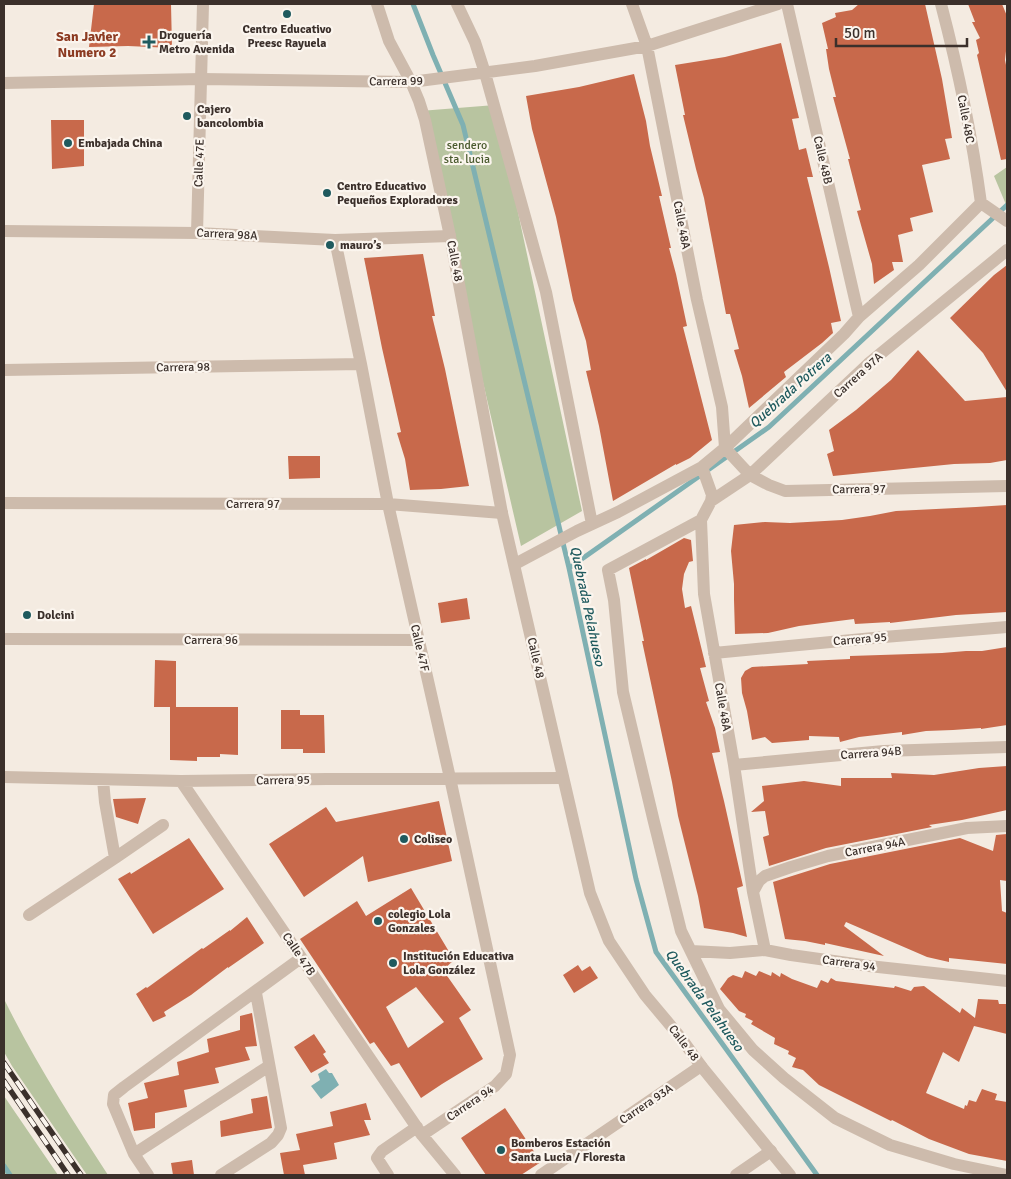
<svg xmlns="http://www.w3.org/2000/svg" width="1011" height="1179" font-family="Signika,sans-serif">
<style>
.green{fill:#b8c4a0}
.water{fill:#7fb0b2}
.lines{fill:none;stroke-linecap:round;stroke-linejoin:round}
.stream{stroke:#7fb0b2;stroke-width:5}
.building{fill:#c8694b;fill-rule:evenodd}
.pedestrian{stroke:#cdbbac;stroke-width:12}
.minor{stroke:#cdbbac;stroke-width:12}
.tertiary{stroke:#cdbbac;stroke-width:12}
.rail-casing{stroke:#3b302b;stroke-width:5.5}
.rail{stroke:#fbf5ee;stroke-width:4;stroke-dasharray:11;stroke-linecap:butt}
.poi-dot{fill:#1f5a5e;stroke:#fbf5ee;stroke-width:2}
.labels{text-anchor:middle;stroke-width:4.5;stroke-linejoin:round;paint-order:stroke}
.poi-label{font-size:12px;font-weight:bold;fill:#3b302b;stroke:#fbf5ee;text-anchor:start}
.street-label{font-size:12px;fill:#3b302b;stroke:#fbf5ee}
.park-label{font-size:12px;fill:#4a5a2e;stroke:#fbf5ee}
.neighbourhood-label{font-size:14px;font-weight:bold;fill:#8c3b22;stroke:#fbf5ee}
.water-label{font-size:14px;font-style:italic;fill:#1f5a5e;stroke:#fbf5ee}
</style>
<rect width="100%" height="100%" fill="#f4ebe1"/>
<path class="green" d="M495,105L582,511L521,546L420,111Z
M1007,167V207L994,176Z
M4,999C34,1060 71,1118 108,1175H87L12,1066L4,1052Z
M4,1096L58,1175H4Z"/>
<path class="water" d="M326,1069L329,1073H332L339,1085L321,1099L311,1086L320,1080L318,1074Z"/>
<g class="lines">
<path class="stream" d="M413,4L433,55L463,125L569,568L636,879L656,952L817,1175
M569,568L769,427L1007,205
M4,1166L10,1175"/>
</g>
<path class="building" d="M94,4H171L172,48L128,46L89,47Z
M859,4H925L942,79L952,138L945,139L950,159L922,165L933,212L910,218L913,231L898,235L903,262H892L894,270L874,284L872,264L857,211L861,210L848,159H850L833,97H836L829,69L826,49H828L822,23L836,17L835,13L852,10Z
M968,4H1002L1007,16V42L1005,60L1007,70V159L1001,160L977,55L979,53L976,40L980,38L972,22H975Z
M781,43L799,118L792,119L799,150L806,148L813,177H807L829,267L841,321L831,323L833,333L822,343L784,372L786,377L749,408L742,376L734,350L739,349L730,314H726L704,198L696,169L683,115H685L675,65L725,57Z
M634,74L646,121L650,146L662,196H659L671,248H669L676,274L687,326L683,327L712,440L690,458L676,465V464L613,501L599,426L586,371L591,370L586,341L573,300L556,217L532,129L526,96L579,87Z
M51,120H84V166L52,169Z
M423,254L435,316H432L445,369L469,486L441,489L410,490L405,459L397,433L401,432L382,348L364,258Z
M1007,265V392L983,353L950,318L994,275Z
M918,350L965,401L1007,397V460L990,463L954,464L833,476L827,454L834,451L829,430L856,410L891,380Z
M288,456H320V478L289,479Z
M1007,505V612L956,615L890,623V622L855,624L854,619L799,626L768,633L735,634L734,600V584L731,551L734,525L765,522L790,523L842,520L870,516L896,511L976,507Z
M684,538L691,540L693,561L689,562L684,574L682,589L685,608L691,606L706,667L700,668L709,701L706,702L715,728L720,752L712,753L724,801L743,886L737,888L747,937L733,933L704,928L698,896L678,816L672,782L642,641H644L629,568L646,559V560Z
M467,598L470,619L441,623L438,603Z
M1007,647V725L981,729V728L953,730L926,731L902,735V732L859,737L840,742L839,737L809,736V740L772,743L765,737L752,740L747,711L742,693L741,678L745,671L752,667L808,664L807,661L850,659V656L942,653L966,651H982Z
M155,660L176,661V707H238V755L220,754V757H197V761L170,760V707H172H154Z
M281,710H300V715H324L325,753H303V749H281Z
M1007,766V810L962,820L929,825L932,827L826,848L769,866L763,837L769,835L765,811L751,812L764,801L762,786L804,781L841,786V778H892L891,773L934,775L979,768Z
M146,798L138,824L116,817L113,799Z
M439,801L452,861L368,882L363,856L304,897L269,844L326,807L336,822Z
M1007,834V881L1000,880L1002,911L1007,913V964L949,958V962L927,957L846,922L844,926L884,956L825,943V945L805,941L785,939L773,882L830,864L960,838L993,851L996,835Z
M189,838L224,889L153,934L118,879L130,872L131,874Z
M411,888L454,960L443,970L471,1010L459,1018L483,1059L442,1084L421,1098L399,1063L391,1066L374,1042L370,1044L300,939L357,901L366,916ZM416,987L444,1022L408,1048L386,1007Z
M247,917L264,943L228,968V967L191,995L164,1012L166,1016L153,1022L136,994L146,987L147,988L202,948L203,949L230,930V931Z
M578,965L582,971L590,966L598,978L574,993L563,975Z
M745,971L756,976L759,971L771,976L772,972L780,977L781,973L792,979L817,988L821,980L828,983L831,978L836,981L894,988L895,986L911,991L914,987L924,986L960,1013L962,1008L975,1018L978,999L998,1000L999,1004H1007V1034L974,1026L959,1062L943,1052L926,1093L964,1109L965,1105L967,1106L969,1100L976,1102L982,1089L997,1094L995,1100L1007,1102V1161L969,1154L929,1139L892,1120L891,1121L819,1085L803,1070L792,1067L796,1058L788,1054L789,1051L774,1044L775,1038L751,1024L753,1021L745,1017L746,1014L739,1011L720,989L728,978L733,975L742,978Z
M252,1013L257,1046L245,1047L250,1060L215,1068L219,1083L184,1090L187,1107L155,1113V1128L134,1131L128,1103L148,1098L144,1083L179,1075L177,1062L209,1052L207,1039L240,1030V1016Z
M314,1034L326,1052L323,1054L329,1063L311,1073L294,1047Z
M267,1096L272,1128L221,1137L220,1121L253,1113L251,1099Z
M366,1103L371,1120H364L370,1135L334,1143L337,1159L303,1165L305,1175H284L280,1153L300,1150L296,1134L333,1126L330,1112Z
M505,1108L541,1162L521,1175H486L461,1138Z
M192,1160L194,1175H173L171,1163Z"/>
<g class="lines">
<path class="pedestrian" d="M335,240L450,236"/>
<path class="minor" d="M377,4L389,41L411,82L535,66L647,46L778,4
M457,4L475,42L485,73L546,292L592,524
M632,4L647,46L697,300L722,407L725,448
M787,4L859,317
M941,4C958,69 972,136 981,203L1007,221
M4,231L197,233L335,240L361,364L388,504L450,778L510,1055L506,1074L495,1086L422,1135L181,781
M197,233L203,4
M4,370L361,364
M725,448L750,475L769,485L785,491L1007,486
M702,467L712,495L711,501L701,520L704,594L734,765L753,892L765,950
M711,501L750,475L868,364L1007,250
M4,503L388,504L502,513
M701,520L608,570L614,600L623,692L654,822L681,931L719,1009L753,1050L784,1078L835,1118L890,1145L954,1164L1007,1175
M515,564L577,531L618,512L702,467L725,448L844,334L859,317L919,265L981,203
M4,639L419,640
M714,653L884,637L1007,627
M734,765L884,751L1007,747
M4,777L181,781L327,779L563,778
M115,858L163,825
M753,892L759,881L765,876L791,867L828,856L967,828L1007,826
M29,915L115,858L105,802L103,780
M691,951L730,953L765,950L791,955L869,966L1007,981
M422,1135L455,1175
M134,1154L269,1066
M148,1175L134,1154L113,1104L114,1095L124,1087L301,958
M221,1175L271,1143L278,1135L281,1128L256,993
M388,1175L377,1158L382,1151L417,1127
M541,1175L701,1066
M736,1175L771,1151"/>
<path class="tertiary" d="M4,83L201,79L411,82L419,101L425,120L450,236L502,513L590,893L609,941L645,995L681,1038L701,1066L790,1175"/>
<g class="rail-casing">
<path id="rail" d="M4,1063L81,1175
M4,1081L68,1175"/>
</g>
<use href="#rail" class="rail"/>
</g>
<g class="poi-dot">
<circle cx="287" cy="14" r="5"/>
<path d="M146.5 34.5h5v5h5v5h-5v5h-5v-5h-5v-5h5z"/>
<circle cx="187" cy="116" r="5"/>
<circle cx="68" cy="143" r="5"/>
<circle cx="327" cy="193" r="5"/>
<circle cx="330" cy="245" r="5"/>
<circle cx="27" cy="615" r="5"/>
<circle cx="404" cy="839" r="5"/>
<circle cx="378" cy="921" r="5"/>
<circle cx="393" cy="963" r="5"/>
<circle cx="501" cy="1150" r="5"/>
</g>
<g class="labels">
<g class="poi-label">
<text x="287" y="33" text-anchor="middle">Centro Educativo<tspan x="287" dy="14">Preesc Rayuela</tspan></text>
<text x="159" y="39">Droguería<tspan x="159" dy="14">Metro Avenida</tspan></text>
<text x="197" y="113">Cajero<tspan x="197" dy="14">bancolombia</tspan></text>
<text x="78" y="147">Embajada China</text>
<text x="337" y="190">Centro Educativo<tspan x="337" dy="14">Pequeños Exploradores</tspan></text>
<text x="340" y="249">mauro’s</text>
<text x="37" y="619">Dolcini</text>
<text x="414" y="843">Coliseo</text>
<text x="388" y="918">colegio Lola<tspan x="388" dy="14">Gonzales</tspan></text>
<text x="403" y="960">Institución Educativa<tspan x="403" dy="14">Lola González</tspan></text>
<text x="511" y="1147">Bomberos Estación<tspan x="511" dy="14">Santa Lucia / Floresta</tspan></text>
</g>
<g class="street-label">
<text transform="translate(396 81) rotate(-1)" y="4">Carrera 99</text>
<text transform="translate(966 119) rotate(79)" y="4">Calle 48C</text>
<text transform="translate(823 160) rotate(77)" y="4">Calle 48B</text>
<text transform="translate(199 163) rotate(-88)" y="4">Calle 47E</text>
<text transform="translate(682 225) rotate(79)" y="4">Calle 48A</text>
<text transform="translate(227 234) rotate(3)" y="4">Carrera 98A</text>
<text transform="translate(455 261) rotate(79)" y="4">Calle 48</text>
<text transform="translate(183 367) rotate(-1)" y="4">Carrera 98</text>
<text transform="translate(858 375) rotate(-42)" y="4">Carrera 97A</text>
<text transform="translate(859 489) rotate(-1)" y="4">Carrera 97</text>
<text x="253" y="508">Carrera 97</text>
<text transform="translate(860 639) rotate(-5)" y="4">Carrera 95</text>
<text x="211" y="644">Carrera 96</text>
<text transform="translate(420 648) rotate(77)" y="4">Calle 47F</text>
<text transform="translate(536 658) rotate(77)" y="4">Calle 48</text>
<text transform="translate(723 707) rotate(80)" y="4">Calle 48A</text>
<text transform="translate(871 753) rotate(-4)" y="4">Carrera 94B</text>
<text transform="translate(283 780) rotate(-1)" y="4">Carrera 95</text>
<text transform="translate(875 847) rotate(-11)" y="4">Carrera 94A</text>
<text transform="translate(299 954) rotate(56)" y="4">Calle 47B</text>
<text transform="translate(849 963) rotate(8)" y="4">Carrera 94</text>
<text transform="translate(684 1043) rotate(53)" y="4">Calle 48</text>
<text transform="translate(470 1103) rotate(-34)" y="4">Carrera 94</text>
<text transform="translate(646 1104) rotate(-34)" y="4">Carrera 93A</text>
</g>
<g class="park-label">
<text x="467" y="149">sendero<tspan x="467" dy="14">sta. lucia</tspan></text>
</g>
<g class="neighbourhood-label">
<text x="87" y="41">San Javier<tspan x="87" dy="16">Numero 2</tspan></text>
</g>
<g class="water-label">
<text transform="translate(790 390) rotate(-42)" y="5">Quebrada Potrera</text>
<text transform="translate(588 606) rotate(78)" y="5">Quebrada Pelahueso</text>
<text transform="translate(705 1000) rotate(54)" y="5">Quebrada Pelahueso</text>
</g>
</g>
<rect width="1011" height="1179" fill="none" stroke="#3b302b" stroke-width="10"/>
<path d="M836 38v8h131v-8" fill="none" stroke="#3b302b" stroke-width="2.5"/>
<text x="844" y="38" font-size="15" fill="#3b302b" stroke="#fbf5ee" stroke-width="4" paint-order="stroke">50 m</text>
</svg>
